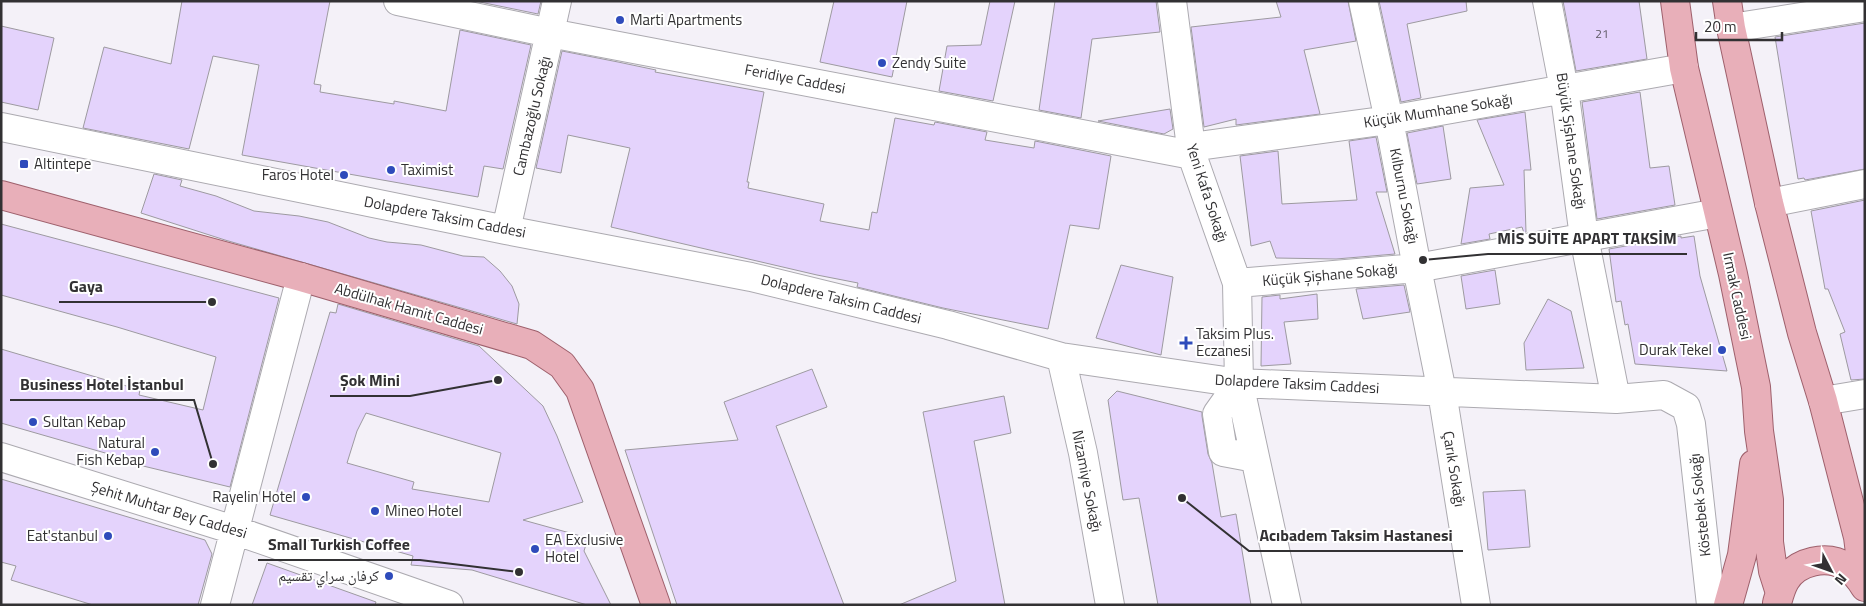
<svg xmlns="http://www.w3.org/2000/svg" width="1866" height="606" font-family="'Titillium Web','Noto Naskh Arabic',sans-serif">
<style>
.building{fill:#e4d3fc;stroke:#9d9aa0;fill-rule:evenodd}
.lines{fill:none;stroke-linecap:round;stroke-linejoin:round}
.minor-casing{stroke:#acaab0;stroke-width:30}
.major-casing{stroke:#9e606c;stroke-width:30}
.minor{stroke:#fff;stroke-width:28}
.major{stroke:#e8afb9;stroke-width:28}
.poi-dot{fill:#2e4bbb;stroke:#fff;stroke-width:2}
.labels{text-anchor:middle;stroke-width:4;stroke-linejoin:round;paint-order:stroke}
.number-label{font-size:12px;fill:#5e5a65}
.poi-label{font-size:15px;fill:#323133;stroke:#fff;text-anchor:start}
.street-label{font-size:15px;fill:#323133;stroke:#fff}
.leader{fill:none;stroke:#323133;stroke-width:2}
.callout-dot{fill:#323133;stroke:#fff;stroke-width:2}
.callout-label{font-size:16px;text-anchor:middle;font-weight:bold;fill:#323133;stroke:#fff;stroke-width:4;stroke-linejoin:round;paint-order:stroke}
</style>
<rect width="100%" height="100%" fill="#f4f1f8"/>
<path class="building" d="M182,1H330L314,84L321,85L320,92L394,104V101L446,111L460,30L531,45L503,169L484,166L478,197L242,155L259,65L213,56L189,149L83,128L104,47L171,64Z
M475,1H541L538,14Z
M834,1H907L892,77L820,62Z
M990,1H1015L993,101L939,91L947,46L981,45Z
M1055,1H1156L1160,32L1092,39L1081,118L1039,110Z
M1276,1H1348L1356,41L1304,50L1320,114L1236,125V119L1204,127L1191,27L1281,17Z
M1379,1H1466L1467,11L1407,24L1421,98L1401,102Z
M1563,1H1639L1647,59L1576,71Z
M1865,23V169L1805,180L1804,178L1798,179L1775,37Z
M1,26L54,38L38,110L1,102Z
M562,51L618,62L656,70L655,72L764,92L747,182H749L748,188L824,204L820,221L869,230L872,212L877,213L895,118L934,125L935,122L987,132L985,140L1034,148L1035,141L1111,156L1099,229L1070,225L1048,329L943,308L857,287L858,283L817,275L611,227L630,148L568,135L561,173L536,168Z
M1640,92L1650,168L1669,166L1675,205L1597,219L1582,102Z
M1170,109L1173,129L1164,134L1098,121Z
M1525,112L1531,170H1524L1526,232L1524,233L1522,227L1489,234L1490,239L1461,244L1470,188L1504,185L1477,120Z
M1443,126L1451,179L1417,184L1407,133Z
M1376,137L1387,192H1376L1395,254L1336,259L1276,258L1270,241L1251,246L1240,156L1278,151L1282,204L1357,200L1349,141Z
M154,174L182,180L180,186L216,196L254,211L299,216L328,222L369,238L387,242L421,245L463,256L484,257L500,271L512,286L519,304L517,324L225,240L141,213Z
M1865,200V379L1851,380L1840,334L1845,332L1828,289H1825L1811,211Z
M1,224L279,298L230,487L139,465L140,463L1,423V349L140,390L139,395L203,410L216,357L117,327L1,295Z
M1681,236V238L1694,236L1700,276L1727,371L1635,364L1628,324L1625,325L1621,301L1616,302L1609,249Z
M1121,265L1173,277L1161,355L1096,338Z
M1495,270L1500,304L1466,309L1461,276Z
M1404,285L1410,312L1363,319L1356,289Z
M1317,294L1318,319L1284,322L1291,364L1261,366L1262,297L1280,295V299Z
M1548,299L1571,311L1584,368L1526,370L1524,343Z
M338,304L479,346L543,406L557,436L583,502L523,520L588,538L584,551L611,605H587L472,570L411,565L413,556L270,515L330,312L336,313ZM366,413L501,453L489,502L412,489L414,482L347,463L357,431Z
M812,369L827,407L776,426L844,605H677L625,450L738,440L724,402Z
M1117,391L1202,412V416L1208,454L1212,463L1221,517L1236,514L1251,605H1158L1139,498L1123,500L1108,400Z
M1004,396L1011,433L974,441L1005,605H899L956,581L923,412Z
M1,479L205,540L212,554L198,605H93L11,580L16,566L1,562Z
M1525,490L1530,547L1488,550L1483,492Z
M267,563L376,602L375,605H252Z"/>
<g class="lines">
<g class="minor-casing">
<path id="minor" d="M398,1L550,33L1192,155
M1172,1L1192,155L1237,283L1239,383L1287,605
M1363,1L1389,120L1419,278L1442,392L1476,605
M1547,1L1564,89L1584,237L1616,399
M1731,28L1865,7
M1,127L506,230L751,277L948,325L1061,357L1239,383L1616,399L1664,395L1686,407L1691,424L1711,605
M1191,147L1389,120L1684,68
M1769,203L1865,184
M506,230L557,1
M1237,283L1417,268L1718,213
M1061,357L1083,453L1110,605
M1239,383L1217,414L1223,452L1255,458
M1823,401L1865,394
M1,457L234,530L449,605
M215,605L301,277"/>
</g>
<g class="major-casing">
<path id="major" d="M1675,1L1684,68L1733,274L1756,387L1759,431L1769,500V542L1773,571L1780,593
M1727,1L1731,28L1769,203L1802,333L1823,401L1858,537L1860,553L1859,577
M1,195L301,277L532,345L562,365L580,390L656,605
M1777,603C1779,596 1781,588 1785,581C1797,561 1827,554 1847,567C1855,572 1860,579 1865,587
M1728,605L1742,555L1754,464"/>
</g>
<use href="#minor" class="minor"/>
<use href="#major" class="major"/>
</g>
<g class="poi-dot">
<circle cx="620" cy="20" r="5"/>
<circle cx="882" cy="63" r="5"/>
<rect x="19" y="159" width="10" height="10" rx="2.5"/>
<circle cx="391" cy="170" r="5"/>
<circle cx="344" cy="175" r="5"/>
<path d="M1183.5 335.5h5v5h5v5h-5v5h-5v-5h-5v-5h5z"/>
<circle cx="1722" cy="350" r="5"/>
<circle cx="33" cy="422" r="5"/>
<circle cx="155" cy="452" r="5"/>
<circle cx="306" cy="497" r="5"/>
<circle cx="375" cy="511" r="5"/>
<circle cx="108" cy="536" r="5"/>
<circle cx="535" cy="549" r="5"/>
<circle cx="389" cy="576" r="5"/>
</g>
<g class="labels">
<g class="number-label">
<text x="1602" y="38">21</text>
</g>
<g class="poi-label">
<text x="630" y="25">Marti Apartments</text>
<text x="892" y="68">Zendy Suite</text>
<text x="34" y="169">Altintepe</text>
<text x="401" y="175">Taximist</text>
<text x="334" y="180" text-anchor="end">Faros Hotel</text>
<text x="1196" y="339">Taksim Plus.<tspan x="1196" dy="17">Eczanesi</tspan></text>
<text x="1712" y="355" text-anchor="end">Durak Tekel</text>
<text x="43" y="427">Sultan Kebap</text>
<text x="145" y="448" text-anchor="end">Natural<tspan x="145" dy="17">Fish Kebap</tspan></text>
<text x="296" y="502" text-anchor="end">Rayelin Hotel</text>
<text x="385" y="516">Mineo Hotel</text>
<text x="98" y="541" text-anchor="end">Eat'stanbul</text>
<text x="545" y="545">EA Exclusive<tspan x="545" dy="17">Hotel</tspan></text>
<text x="379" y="581" text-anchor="end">كرفان سراي تقسيم</text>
</g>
<g class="street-label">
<text transform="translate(795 79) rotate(11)" y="5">Feridiye Caddesi</text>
<text transform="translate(1438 111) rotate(-9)" y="5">Küçük Mumhane Sokağı</text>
<text transform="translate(532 116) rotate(-77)" y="5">Cambazoğlu Sokağı</text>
<text transform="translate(1571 141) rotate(82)" y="5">Büyük Şişhane Sokağı</text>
<text transform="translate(1207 193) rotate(72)" y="5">Yeni Kafa Sokağı</text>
<text transform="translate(1404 196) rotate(79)" y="5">Kılburnu Sokağı</text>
<text transform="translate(445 217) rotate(11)" y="5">Dolapdere Taksim Caddesi</text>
<text transform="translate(1330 275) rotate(-5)" y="5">Küçük Şişhane Sokağı</text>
<text transform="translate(1737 296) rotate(78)" y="5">Irmak Caddesi</text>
<text transform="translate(841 299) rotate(14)" y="5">Dolapdere Taksim Caddesi</text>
<text transform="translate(409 309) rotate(16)" y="5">Abdülhak Hamit Caddesi</text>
<text transform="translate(1297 384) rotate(3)" y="5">Dolapdere Taksim Caddesi</text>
<text transform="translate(1454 469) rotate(81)" y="5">Çarık Sokağı</text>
<text transform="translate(1087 481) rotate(79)" y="5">Nizamiye Sokağı</text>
<text transform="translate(1700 505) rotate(-96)" y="5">Köstebek Sokağı</text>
<text transform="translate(169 510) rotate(17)" y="5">Şehit Muhtar Bey Caddesi</text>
</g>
</g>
<path class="leader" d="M1423 260L1488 254H1687M212 302L113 302H59M498 380L410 396H330M213 464L194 400H10M1182 498L1249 551H1463M519 572L420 560H258"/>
<g class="callout-dot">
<circle cx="1423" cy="260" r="5"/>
<circle cx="212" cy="302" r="5"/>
<circle cx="498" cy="380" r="5"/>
<circle cx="213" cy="464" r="5"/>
<circle cx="1182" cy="498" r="5"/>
<circle cx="519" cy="572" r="5"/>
</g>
<g class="callout-label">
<text x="1587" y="244">MİS SUİTE APART TAKSİM</text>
<text x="86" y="292">Gaya</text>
<text x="370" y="386">Şok Mini</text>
<text x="102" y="390">Business Hotel İstanbul</text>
<text x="1356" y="541">Acıbadem Taksim Hastanesi</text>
<text x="339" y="550">Small Turkish Coffee</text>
</g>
<rect width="1866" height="606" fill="none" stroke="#323133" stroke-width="5"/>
<g transform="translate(1831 571) rotate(131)" stroke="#ffffff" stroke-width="4" paint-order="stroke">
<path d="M0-4L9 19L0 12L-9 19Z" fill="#323133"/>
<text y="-8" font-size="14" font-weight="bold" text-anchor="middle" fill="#323133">N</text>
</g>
<path d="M1696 32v8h86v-8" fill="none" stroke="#323133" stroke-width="2.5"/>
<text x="1704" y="32" font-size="15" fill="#323133" stroke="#ffffff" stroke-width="4" paint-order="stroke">20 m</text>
</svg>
